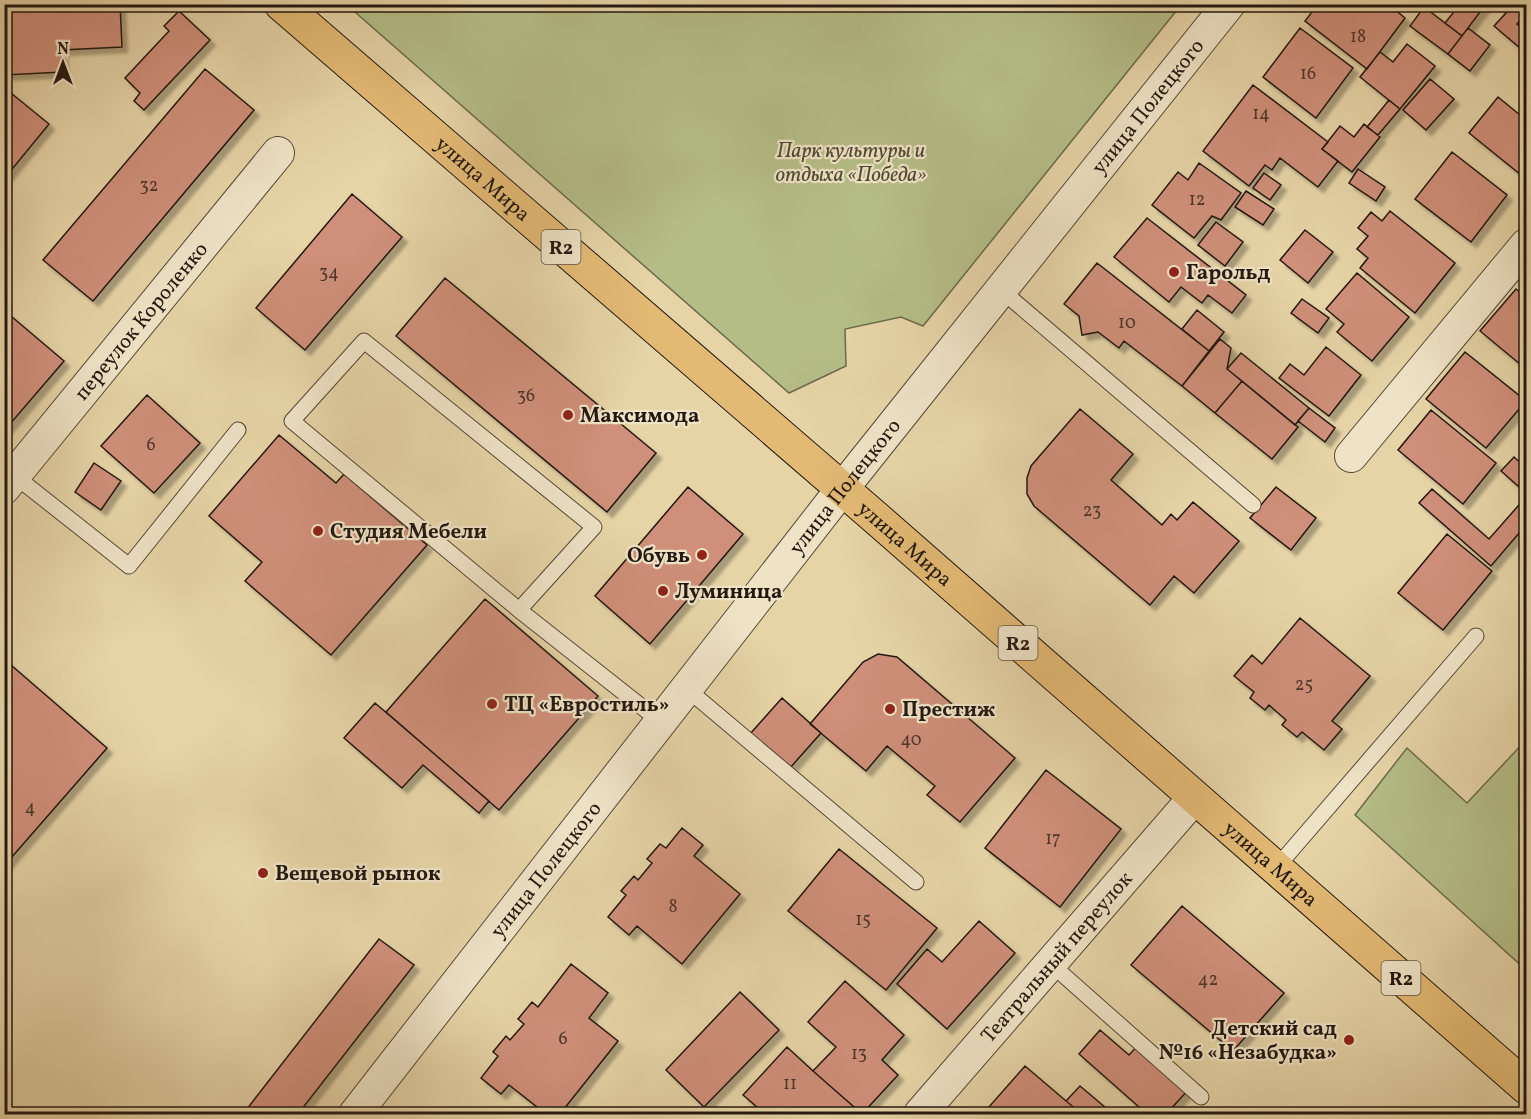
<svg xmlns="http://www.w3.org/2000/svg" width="1531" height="1119" font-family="Vollkorn,serif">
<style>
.green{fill:#b5bd87;stroke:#6c6a4c;stroke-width:1.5}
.building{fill:#cf8f7a;stroke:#231811;stroke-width:1.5;filter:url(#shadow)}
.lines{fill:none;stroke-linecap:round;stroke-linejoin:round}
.lane-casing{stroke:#544736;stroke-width:17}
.street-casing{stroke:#544736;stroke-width:34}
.primary-casing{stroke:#231811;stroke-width:35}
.lane{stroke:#efe3c6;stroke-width:15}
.street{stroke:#efe3c6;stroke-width:32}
.primary{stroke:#e3ba74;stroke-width:33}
.poi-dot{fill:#8f2418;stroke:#efe3c6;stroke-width:2}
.labels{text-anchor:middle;stroke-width:4.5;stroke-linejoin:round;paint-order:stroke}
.number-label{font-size:18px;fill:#4e362b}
.shield{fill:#efe3c6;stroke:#605547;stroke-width:1.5}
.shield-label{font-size:20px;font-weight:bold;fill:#231811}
.street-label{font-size:21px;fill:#231811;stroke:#efe3c6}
.park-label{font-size:21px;font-style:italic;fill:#4f4a34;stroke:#efe3c6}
.poi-label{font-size:21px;font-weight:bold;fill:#231811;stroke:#efe3c6;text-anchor:start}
</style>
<defs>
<filter id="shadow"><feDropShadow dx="5.5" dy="5.5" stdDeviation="1.5" flood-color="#0004"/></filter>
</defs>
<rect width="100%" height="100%" fill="#e6d4a7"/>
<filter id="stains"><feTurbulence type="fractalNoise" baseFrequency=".00333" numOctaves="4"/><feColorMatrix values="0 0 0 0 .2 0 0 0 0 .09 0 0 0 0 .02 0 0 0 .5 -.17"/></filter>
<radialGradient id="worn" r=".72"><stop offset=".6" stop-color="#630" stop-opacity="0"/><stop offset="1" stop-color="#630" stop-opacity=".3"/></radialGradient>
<path class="green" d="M347,5H1181L923,326L901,317L845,329L846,366L789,393Z
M1526,740V970L1355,815L1407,748L1467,803Z"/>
<path class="building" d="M4,4H120L122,47L62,50L63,72L4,75Z
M1318,4H1388L1405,18L1367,69L1305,21Z
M1460,4H1486L1462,36L1445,23Z
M1496,4H1526V13L1517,24L1526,32V41L1520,48L1494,26L1506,13Z
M1424,7L1462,36L1448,54L1410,26Z
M179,11L210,40L144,110L134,101L140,93L125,78L169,31L164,26Z
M1300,28L1353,68L1316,118L1263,77Z
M1468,28L1490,45L1470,71L1448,54Z
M1407,44L1435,66L1400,109L1360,77L1380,52L1393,62Z
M205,69L254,110L93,301L43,260Z
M1430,79L1454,99L1426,130L1403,110Z
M1253,85L1328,142L1322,149L1338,161L1318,187L1280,158L1272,170L1265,165L1249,186L1203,151Z
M6,89L49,124L4,179V91Z
M1498,97L1526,120V179L1469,133Z
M1389,100L1400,109L1378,135L1367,127Z
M1364,124L1380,137L1352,172L1322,149L1340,126L1354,137Z
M1452,152L1507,195L1471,242L1415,199Z
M1199,163L1241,193L1221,220L1212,216L1194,238L1152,205L1178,172L1188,180Z
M1358,169L1385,187L1376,201L1349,183Z
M1264,173L1281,185L1270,200L1253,188Z
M1246,191L1274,209L1263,225L1235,207Z
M352,194L402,237L305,350L256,308Z
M1390,211L1455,263L1415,313L1360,268L1368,258L1357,249L1368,236L1358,228L1371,212L1382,221Z
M1147,218L1246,295L1232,313L1208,295L1202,303L1181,287L1169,302L1114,257Z
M1216,222L1243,242L1225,266L1198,245Z
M1305,230L1333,252L1308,283L1280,260Z
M1097,263L1209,351L1182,386L1124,341L1119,348L1098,332L1082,335L1079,316L1064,304Z
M1357,273L1409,317L1372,361L1337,332L1344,324L1326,309Z
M445,278L656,453L607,512L396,336Z
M1516,289L1526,297V369L1480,331Z
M1302,299L1329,318L1318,333L1291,313Z
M1197,310L1224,332L1209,351L1182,329Z
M5,311L64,361L4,431V311Z
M1220,339L1231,348L1227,369L1242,381L1215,413L1182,386Z
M1326,347L1361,375L1329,416L1279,378L1290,364L1304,375Z
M1465,352L1526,401L1486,448L1426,399Z
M1241,353L1309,408L1295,425L1227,369Z
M1242,381L1298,427L1272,459L1215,413Z
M147,395L200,443L154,493L101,446Z
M1309,408L1335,428L1325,442L1298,421Z
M1080,409L1133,454L1111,480L1162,525L1171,514L1177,520L1193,502L1239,541L1194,593L1174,576L1150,605L1034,506L1027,494V478L1031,466Z
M1431,410L1496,463L1463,504L1398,450Z
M279,435L336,483L344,474L427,545L331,655L245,581L262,562L209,516Z
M1514,457L1526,468V493L1501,471Z
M94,463L121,481L101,510L75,492Z
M688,487L743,534L650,644L595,596Z
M1276,487L1316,518L1291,550L1250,518Z
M1432,489L1489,539L1526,497V525L1491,566L1419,503Z
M1447,534L1492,571L1443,630L1398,593Z
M485,599L598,696L499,810L386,712Z
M1300,618L1370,676L1332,721L1342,729L1324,750L1302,732L1297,737L1282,725L1286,720L1269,705L1265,710L1250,698L1254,692L1234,676L1252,655L1262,664Z
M878,654L897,657L1015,758L960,822L927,795L935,786L887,746L866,771L810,724L863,662Z
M4,659L107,748L4,866Z
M782,698L821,733L789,769L750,734Z
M375,703L489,801L479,813L423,765L402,788L344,738Z
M1046,770L1121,829L1060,907L985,848Z
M682,828L703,845L694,856L740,894L682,964L637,926L629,935L608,917L626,895L621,891L634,876L638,880L652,863L647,859L660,844L666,848Z
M839,849L937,928L886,990L788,911Z
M1182,906L1284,993L1233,1051L1131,965Z
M979,921L1015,953L947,1029L897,984L927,949L942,962Z
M379,939L414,965L298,1114H243Z
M571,964L608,993L589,1018L618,1041L560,1114H546L509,1085L501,1094L481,1078L498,1056L493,1052L506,1036L510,1040L524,1024L518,1019L532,1002L538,1007Z
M845,981L904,1035L882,1060L898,1075L862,1114L813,1071L836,1047L808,1022Z
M740,992L779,1030L704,1107L666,1070Z
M1100,1030L1129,1055L1140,1043L1190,1088L1166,1114H1147L1079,1054Z
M787,1047L813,1071L862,1114H765L743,1095Z
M1025,1066L1066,1101L1082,1114H997L988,1108Z
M1080,1086L1113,1114H1082L1066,1101Z"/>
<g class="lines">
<g class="lane-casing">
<path id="lane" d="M1001,290L1253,505
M15,476L129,566L238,430
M519,610L594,527L364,341L292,421L519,610L661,722
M687,689L916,882
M1276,868L1476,636
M1051,964L1201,1097"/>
</g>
<g class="street-casing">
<g id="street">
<path d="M1351,456L1526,245"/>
<path id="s1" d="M4,488L278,153"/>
<path id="s2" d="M355,1114L842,489L1229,4"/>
<path id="s3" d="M920,1114L1194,798"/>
</g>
</g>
<g class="primary-casing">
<g id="primary">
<path id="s4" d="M281,4L876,518L1526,1087"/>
</g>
</g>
<use href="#lane" class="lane"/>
<use href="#street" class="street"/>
<use href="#primary" class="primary"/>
</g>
<g class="poi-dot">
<circle cx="1174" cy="272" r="6"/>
<circle cx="568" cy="415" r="6"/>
<circle cx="318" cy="531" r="6"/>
<circle cx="702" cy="555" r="6"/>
<circle cx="663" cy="591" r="6"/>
<circle cx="492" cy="704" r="6"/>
<circle cx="890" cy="709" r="6"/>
<circle cx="263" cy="873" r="6"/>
<circle cx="1349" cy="1040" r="6"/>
</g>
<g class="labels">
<g class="number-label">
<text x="1358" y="42">18</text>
<text x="1308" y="79">16</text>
<text x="1261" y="119">14</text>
<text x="149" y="191">32</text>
<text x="1197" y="205">12</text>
<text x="329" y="278">34</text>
<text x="1127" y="328">10</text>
<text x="526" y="401">36</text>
<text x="151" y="450">6</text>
<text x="1092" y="516">23</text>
<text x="1304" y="690">25</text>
<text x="911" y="745">40</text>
<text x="30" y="813">4</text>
<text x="1053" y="844">17</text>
<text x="673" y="912">8</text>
<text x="863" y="925">15</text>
<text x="1208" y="985">42</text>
<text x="563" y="1044">6</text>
<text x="859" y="1059">13</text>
<text x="790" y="1089">11</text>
</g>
<g class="shield">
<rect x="541.5" y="230" width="39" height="34" rx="4.5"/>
<rect x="998.5" y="626" width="39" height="34" rx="4.5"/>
<rect x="1381.5" y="961" width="39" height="34" rx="4.5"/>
</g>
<g class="shield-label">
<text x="561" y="254">R2</text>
<text x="1018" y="650">R2</text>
<text x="1401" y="985">R2</text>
</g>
<g class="street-label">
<text dy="7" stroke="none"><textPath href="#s2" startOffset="1282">улица Полецкого</textPath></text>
<text dy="7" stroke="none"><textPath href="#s4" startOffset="267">улица Мира</textPath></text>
<text dy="7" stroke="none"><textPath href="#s1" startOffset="216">переулок Короленко</textPath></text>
<text dy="7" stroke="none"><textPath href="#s2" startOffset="796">улица Полецкого</textPath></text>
<text dy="7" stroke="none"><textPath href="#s4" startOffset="825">улица Мира</textPath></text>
<text dy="7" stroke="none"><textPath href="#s4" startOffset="1311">улица Мира</textPath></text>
<text dy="7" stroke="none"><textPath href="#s2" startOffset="310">улица Полецкого</textPath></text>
<text dy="7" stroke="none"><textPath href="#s3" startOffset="208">Театральный переулок</textPath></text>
</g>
<g class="park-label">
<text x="851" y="157">Парк культуры и<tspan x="851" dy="24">отдыха «Победа»</tspan></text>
</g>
<g class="poi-label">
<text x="1186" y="279">Гарольд</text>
<text x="580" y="422">Максимода</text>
<text x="330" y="538">Студия Мебели</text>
<text x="690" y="562" text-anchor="end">Обувь</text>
<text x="675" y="598">Луминица</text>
<text x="504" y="711">ТЦ «Евростиль»</text>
<text x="902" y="716">Престиж</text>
<text x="275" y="880">Вещевой рынок</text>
<text x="1337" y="1035" text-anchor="end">Детский сад<tspan x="1337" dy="24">№16 «Незабудка»</tspan></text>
</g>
</g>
<rect width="1531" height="1119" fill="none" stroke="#e6d4a7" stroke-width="24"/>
<rect x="6" y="6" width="1519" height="1107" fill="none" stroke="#231811" stroke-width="3"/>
<rect x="12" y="12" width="1507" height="1095" fill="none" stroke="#231811" stroke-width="1.5"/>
<g transform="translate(63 63)" stroke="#efe3c6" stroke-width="4.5" paint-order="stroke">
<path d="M0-4.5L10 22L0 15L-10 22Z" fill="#231811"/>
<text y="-9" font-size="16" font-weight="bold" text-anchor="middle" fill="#231811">N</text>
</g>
<rect width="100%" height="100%" filter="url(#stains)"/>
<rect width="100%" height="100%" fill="url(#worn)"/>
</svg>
